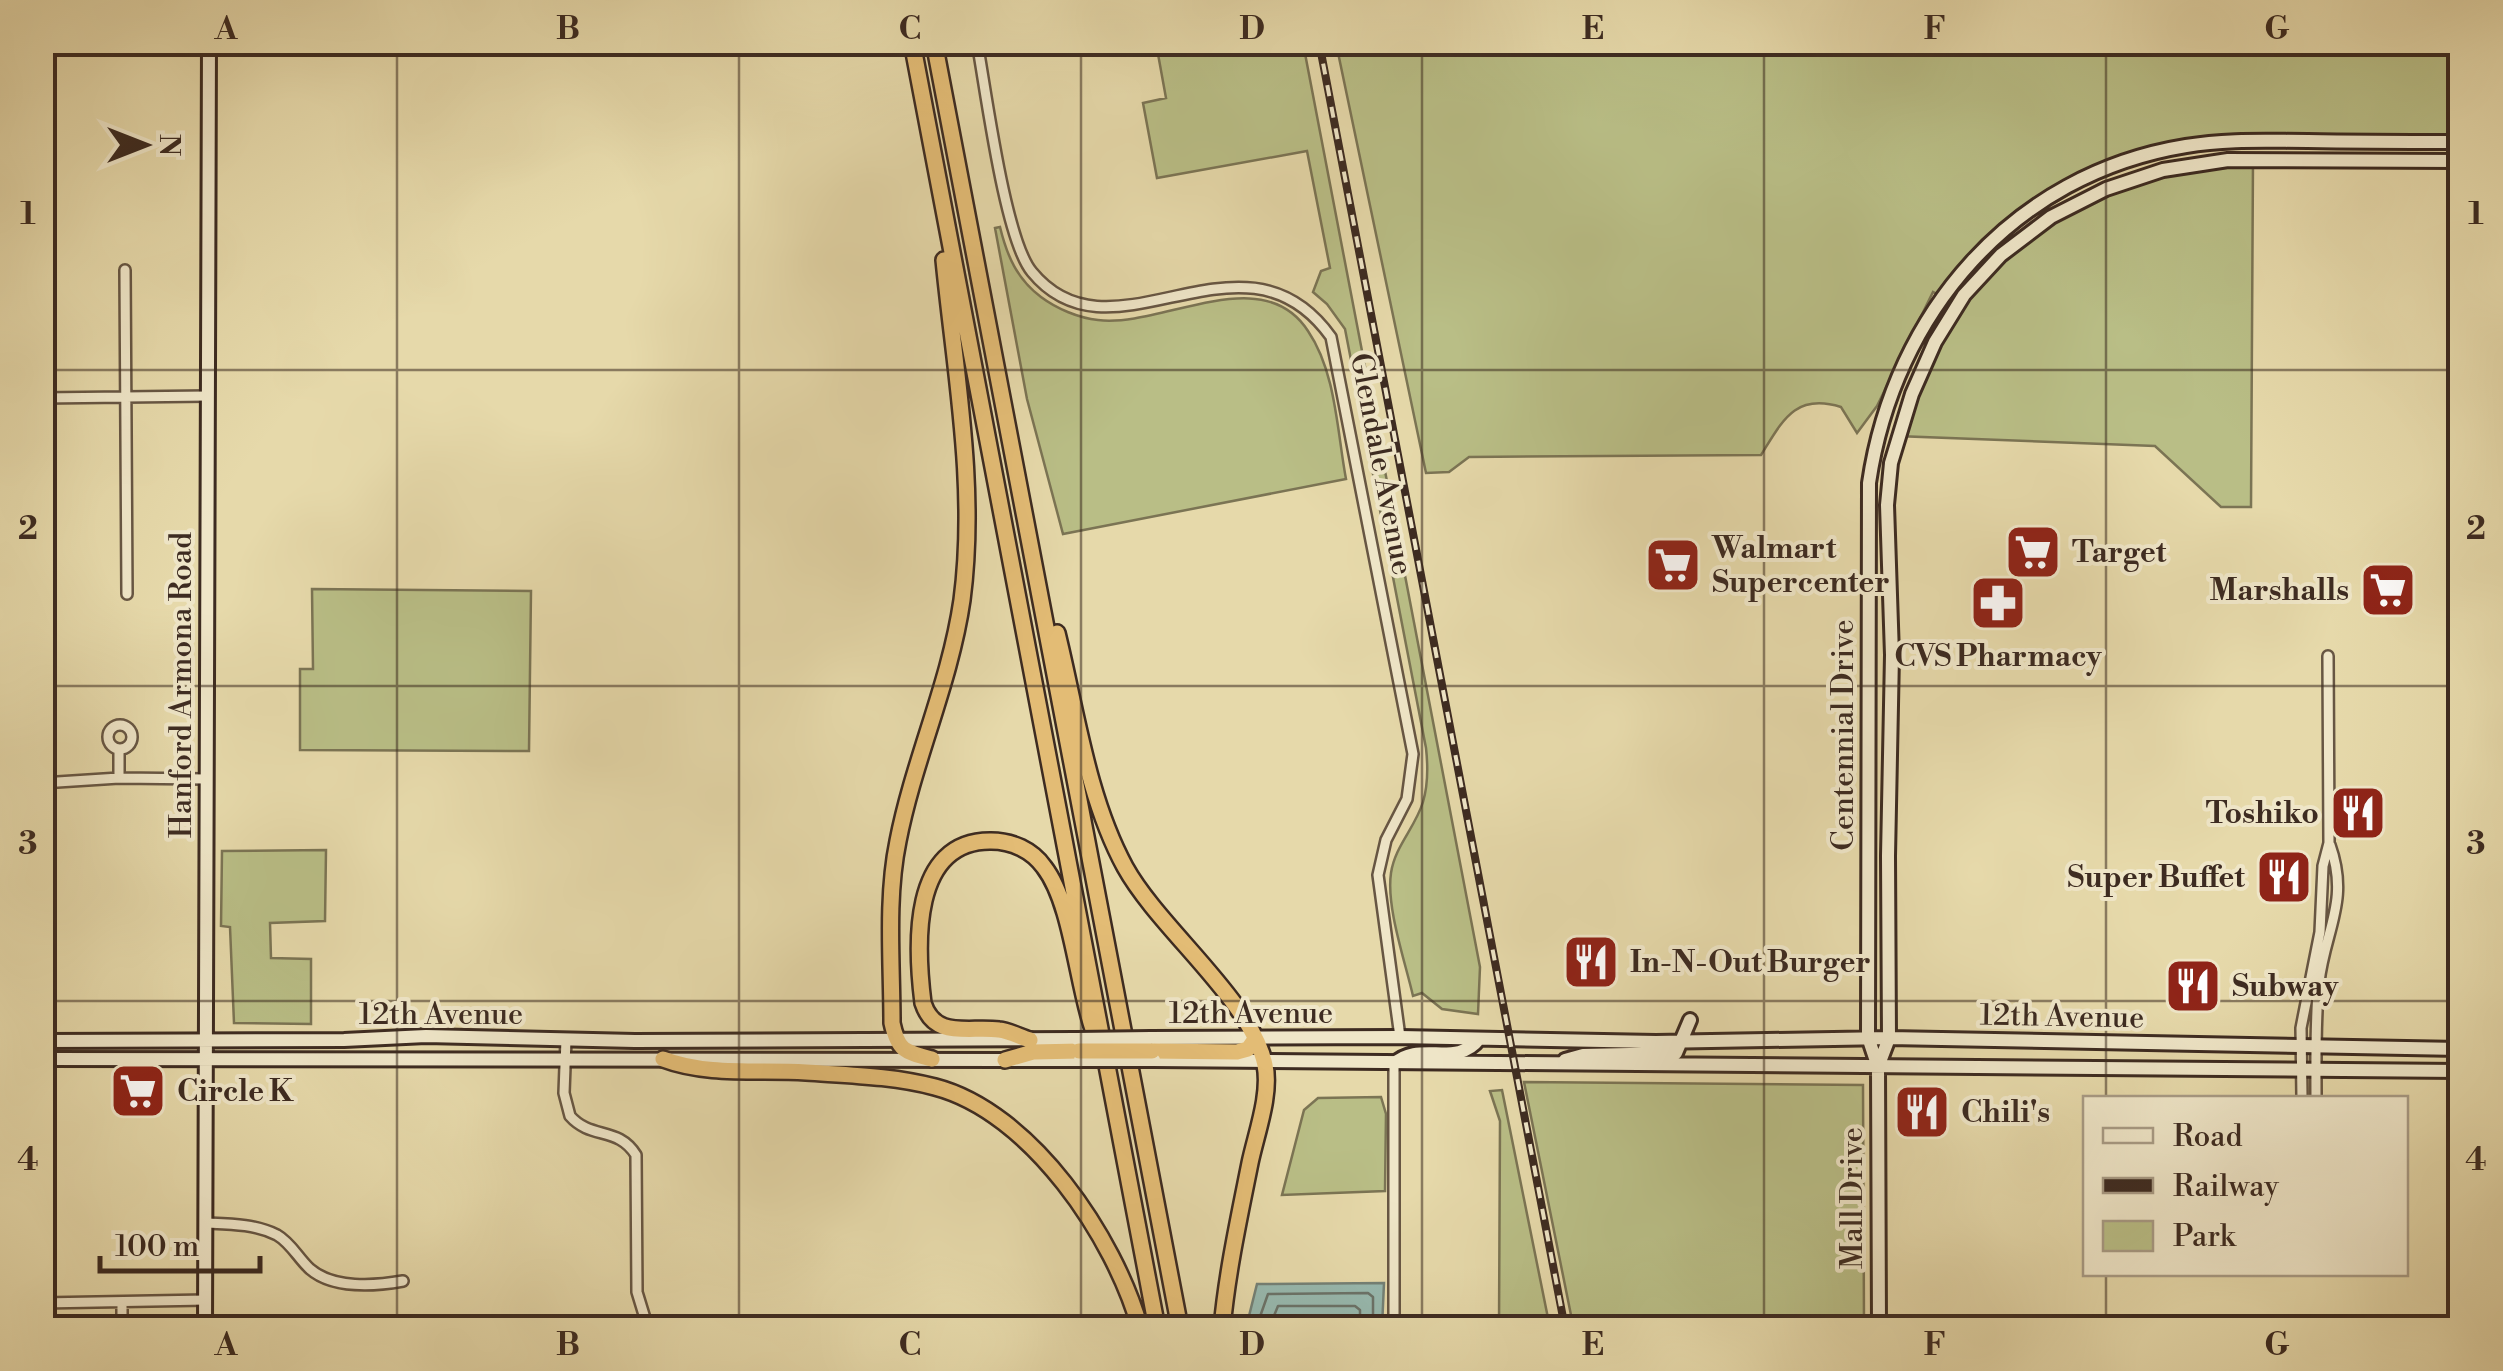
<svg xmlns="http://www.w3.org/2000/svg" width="2503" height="1371" font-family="'Libre Bodoni',serif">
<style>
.green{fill:#b9be86;stroke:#7b7454;stroke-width:2.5}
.water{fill:#97b9af;stroke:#738076;stroke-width:2.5}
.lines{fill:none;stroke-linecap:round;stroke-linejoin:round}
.shore{stroke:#6a7268;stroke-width:2.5}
.street-casing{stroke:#675643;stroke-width:14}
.secondary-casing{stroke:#3d2b21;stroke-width:18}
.highway-casing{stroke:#3d2b21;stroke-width:20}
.street{stroke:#efe6c8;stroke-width:9}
.secondary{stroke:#efe6c8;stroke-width:12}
.highway{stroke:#e3bc75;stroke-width:15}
.rail-casing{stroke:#3d2b21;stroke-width:8}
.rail{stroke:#efe6c8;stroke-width:4;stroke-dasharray:11;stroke-linecap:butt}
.secondary-bridge-casing{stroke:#3d2b21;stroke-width:18;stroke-linecap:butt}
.highway-bridge-casing{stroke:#3d2b21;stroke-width:20;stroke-linecap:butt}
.secondary-bridge{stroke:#efe6c8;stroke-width:12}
.highway-bridge{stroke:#e3bc75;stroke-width:15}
.grid{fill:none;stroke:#3d2b21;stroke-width:2.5;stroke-opacity:0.55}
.labels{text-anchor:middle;stroke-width:8;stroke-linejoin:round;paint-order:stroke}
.street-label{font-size:30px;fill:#3d2b21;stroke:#efe6c8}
.poi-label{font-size:30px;font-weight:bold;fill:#3d2b21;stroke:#efe6c8;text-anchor:start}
.neatline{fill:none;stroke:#3d2b21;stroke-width:4}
.grid-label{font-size:32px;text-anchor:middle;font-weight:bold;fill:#3d2b21}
</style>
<rect width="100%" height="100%" fill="#e6d9aa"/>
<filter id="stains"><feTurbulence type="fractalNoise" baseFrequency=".002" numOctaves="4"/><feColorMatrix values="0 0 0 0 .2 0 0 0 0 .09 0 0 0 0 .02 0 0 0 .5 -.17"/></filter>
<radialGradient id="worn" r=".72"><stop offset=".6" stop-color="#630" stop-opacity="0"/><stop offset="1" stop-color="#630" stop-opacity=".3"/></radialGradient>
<path class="green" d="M1156,43H1303L1480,967L1478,1014L1442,1009L1422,993L1413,996C1405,961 1386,907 1391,873C1395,846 1415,828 1423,802C1428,785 1428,766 1426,748L1345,329L1327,304L1313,292L1321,271L1330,268L1307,151L1157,178L1143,103L1166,98Z
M1336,43H2460V142L2219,141L2145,154L2051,197L1941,296L1933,292L1877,406L1857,433L1841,407C1795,393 1783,420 1761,455L1469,457L1449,472L1426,473Z
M2253,160L2251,507H2221L2155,446L1897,436L1964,295L2023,237L2135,178Z
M1000,227C1007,256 1017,279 1041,297C1057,309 1079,318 1098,320C1162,328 1262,260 1308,331C1336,372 1337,431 1346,479L1063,534L1027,399L995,228Z
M312,589L531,591L529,751L300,750V669H313Z
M326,850L325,921L270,923L271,958L311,959V1024L234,1023L230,927L221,926L222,851Z
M1524,1082L1863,1085L1864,1323L1769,1322V1328H1608L1606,1321L1572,1320Z
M1502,1090L1550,1328H1499L1500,1121L1490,1091Z
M1381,1097L1386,1114L1385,1191L1282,1195L1304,1110L1318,1098Z"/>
<path class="water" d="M1384,1283L1382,1328H1246L1257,1284Z"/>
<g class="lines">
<path class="shore" d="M1256,1328L1268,1294L1368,1293L1373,1297V1328
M1269,1328L1278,1306H1355L1360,1310V1328"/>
<g class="street-casing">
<path id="street" d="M977,42C986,91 1005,240 1032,272C1113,371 1243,214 1331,337L1413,754L1407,799L1386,840L1378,875L1400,1037
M125,270L127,594
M42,398L208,396
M108 737a12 12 0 1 1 24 0a12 12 0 1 1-24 0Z
M119,778V749
M42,783L119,778L206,779
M566,1039L564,1093L570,1116C591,1140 618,1126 636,1155L637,1292L648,1328
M1394,1064V1328
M2302,1098L2301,1028L2320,932L2323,866L2329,843L2328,656
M2316,1098C2316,1060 2315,1020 2319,982C2325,930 2350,901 2330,845
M206,1223C230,1224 255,1224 277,1235C291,1243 298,1258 310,1269C333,1289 375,1286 403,1281
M42,1303L206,1300
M122,1328V1302"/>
</g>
<g class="secondary-casing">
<path id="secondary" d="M1151,1038L1400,1037L1656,1042L1889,1038L2460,1049
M42,1041L344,1040L426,1036L635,1041L1077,1039
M42,1059L1080,1060
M1154,1060L2460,1071
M1565,1060L1583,1055L1676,1053L1690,1020
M1394,1064C1419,1040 1457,1068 1479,1039
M1878,1067L1889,1038L1888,856L1892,655L1887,505L1891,463L1912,394L1935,342L1964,295L2001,255L2051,217L2106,189L2163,170L2228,160L2460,161
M205,1328L209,42
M1879,1328L1878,1067L1868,1037L1869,483C1894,313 2013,174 2186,146C2226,139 2267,141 2308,141C2359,142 2410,142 2460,142"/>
</g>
<g class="highway-casing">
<path id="highway" d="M912,42L1157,1328
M934,42L1180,1328
M1057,633C1076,710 1087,797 1125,867C1160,930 1251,999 1265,1065C1271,1095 1256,1134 1250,1163C1239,1218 1227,1273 1222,1328
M1030,1040C1020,1037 1009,1031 999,1030C969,1026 935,1040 923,1003C916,947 910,840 991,841C1012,841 1032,850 1044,867C1072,903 1077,983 1093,1029
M1152,1051L1237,1052L1248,1049L1255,1039
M663,1059C708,1076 759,1069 806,1072C849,1075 894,1076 935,1087C1031,1112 1115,1238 1140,1328
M932,1059C905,1052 898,1051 892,1023C892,963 886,899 898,841C914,759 950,683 962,600C977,487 955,372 944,260
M1005,1060L1033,1052L1079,1051"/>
</g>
<use href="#street" class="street"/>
<use href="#secondary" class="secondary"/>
<use href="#highway" class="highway"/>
<g class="rail-casing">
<path id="rail" d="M1319,42L1565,1328"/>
</g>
<use href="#rail" class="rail"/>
<g class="secondary-bridge-casing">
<path id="secondary-bridge" d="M1077,1039L1151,1038
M1080,1060H1154"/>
</g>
<g class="highway-bridge-casing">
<path id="highway-bridge" d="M1079,1051H1152"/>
</g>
<use href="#secondary-bridge" class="secondary-bridge"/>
<use href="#highway-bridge" class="highway-bridge"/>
</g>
<path class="grid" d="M397,42V1328M739,42V1328M1081,42V1328M1422,42V1328M1764,42V1328M2106,42V1098M42,370H2460M42,686H2460M42,1001H2460M2106,1274V1328"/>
<defs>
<g id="supermarket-square" transform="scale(2.875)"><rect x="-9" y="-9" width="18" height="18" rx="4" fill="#8f2418" stroke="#efe6c8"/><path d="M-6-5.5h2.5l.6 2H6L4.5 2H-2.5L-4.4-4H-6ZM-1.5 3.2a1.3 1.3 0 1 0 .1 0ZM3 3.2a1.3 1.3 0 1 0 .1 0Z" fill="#fff"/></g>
<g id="pharmacy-square" transform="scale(2.875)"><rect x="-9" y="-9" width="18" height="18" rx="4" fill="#8f2418" stroke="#efe6c8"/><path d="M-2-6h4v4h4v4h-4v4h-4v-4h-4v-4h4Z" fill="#fff"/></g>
<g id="restaurant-square" transform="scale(2.875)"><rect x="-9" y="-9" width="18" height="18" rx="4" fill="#8f2418" stroke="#efe6c8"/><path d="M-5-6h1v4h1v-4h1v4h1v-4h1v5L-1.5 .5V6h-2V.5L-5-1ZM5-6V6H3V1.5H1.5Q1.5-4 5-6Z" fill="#fff"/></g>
</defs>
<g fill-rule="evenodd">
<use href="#supermarket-square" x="2033" y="552"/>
<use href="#supermarket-square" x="1673" y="565"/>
<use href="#supermarket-square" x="2388" y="590"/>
<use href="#pharmacy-square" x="1998" y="603"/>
<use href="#restaurant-square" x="2358" y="813"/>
<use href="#restaurant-square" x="2284" y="877"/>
<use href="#restaurant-square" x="1591" y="962"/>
<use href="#restaurant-square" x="2193" y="986"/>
<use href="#supermarket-square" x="138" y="1091"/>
<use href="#restaurant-square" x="1922" y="1112"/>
</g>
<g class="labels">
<g class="street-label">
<text transform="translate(1382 464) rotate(79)" y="10">Glendale Avenue</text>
<text transform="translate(181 685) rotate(-90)" y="10">Hanford Armona Road</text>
<text transform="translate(1843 735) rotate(-90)" y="10">Centennial Drive</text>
<text x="1251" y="1023">12th Avenue</text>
<text x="441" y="1024">12th Avenue</text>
<text transform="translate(2062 1016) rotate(1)" y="10">12th Avenue</text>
<text transform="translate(1852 1198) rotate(-90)" y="10">Mall Drive</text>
</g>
<g class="poi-label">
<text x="1712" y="558">Walmart<tspan x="1712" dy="34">Supercenter</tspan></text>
<text x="2072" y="562">Target</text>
<text x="2349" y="600" text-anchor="end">Marshalls</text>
<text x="1998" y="666" text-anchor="middle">CVS Pharmacy</text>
<text x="2319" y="823" text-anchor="end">Toshiko</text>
<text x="2245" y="887" text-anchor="end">Super Buffet</text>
<text x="1630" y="972">In-N-Out Burger</text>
<text x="2232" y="996">Subway</text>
<text x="177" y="1101">Circle K</text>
<text x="1961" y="1122">Chili's</text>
</g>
</g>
<rect width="2503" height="1371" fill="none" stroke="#e6d9aa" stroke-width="110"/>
<rect x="2083" y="1096" width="325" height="180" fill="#efe6c8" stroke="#a89b85" stroke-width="2.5"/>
<rect x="2103" y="1128" width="50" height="15" fill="#efe6c8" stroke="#a89b85" stroke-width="2.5"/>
<text x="2173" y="1146" font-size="30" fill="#3d2b21">Road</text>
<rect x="2103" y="1178" width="50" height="15" fill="#3d2b21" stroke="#a89b85" stroke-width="2.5"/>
<text x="2173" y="1196" font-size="30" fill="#3d2b21">Railway</text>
<rect x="2103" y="1221" width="50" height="30" fill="#b9be86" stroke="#a89b85" stroke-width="2.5"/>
<text x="2173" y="1246" font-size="30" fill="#3d2b21">Park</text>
<g transform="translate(145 145) rotate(90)" stroke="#efe6c8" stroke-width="8" paint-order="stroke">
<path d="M0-8L18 38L0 25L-18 38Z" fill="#3d2b21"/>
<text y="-15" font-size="28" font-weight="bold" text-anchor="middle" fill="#3d2b21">N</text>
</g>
<path d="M100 1256v15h160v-15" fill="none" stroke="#3d2b21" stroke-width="5"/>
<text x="115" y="1256" font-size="30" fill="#3d2b21" stroke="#efe6c8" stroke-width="8" paint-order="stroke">100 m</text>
<rect x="55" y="55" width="2393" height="1261" class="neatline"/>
<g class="grid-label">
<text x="226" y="39">A</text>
<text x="568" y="39">B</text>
<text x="910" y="39">C</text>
<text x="1252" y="39">D</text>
<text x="1593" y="39">E</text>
<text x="1935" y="39">F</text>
<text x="2277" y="39">G</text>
<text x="28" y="224">1</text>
<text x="2476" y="224">1</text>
<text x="28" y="539">2</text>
<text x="2476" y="539">2</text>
<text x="28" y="854">3</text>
<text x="2476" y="854">3</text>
<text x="28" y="1170">4</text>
<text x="2476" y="1170">4</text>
<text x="226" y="1355">A</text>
<text x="568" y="1355">B</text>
<text x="910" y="1355">C</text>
<text x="1252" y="1355">D</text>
<text x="1593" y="1355">E</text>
<text x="1935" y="1355">F</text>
<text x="2277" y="1355">G</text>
</g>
<rect width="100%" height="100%" filter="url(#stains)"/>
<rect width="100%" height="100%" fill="url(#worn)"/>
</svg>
